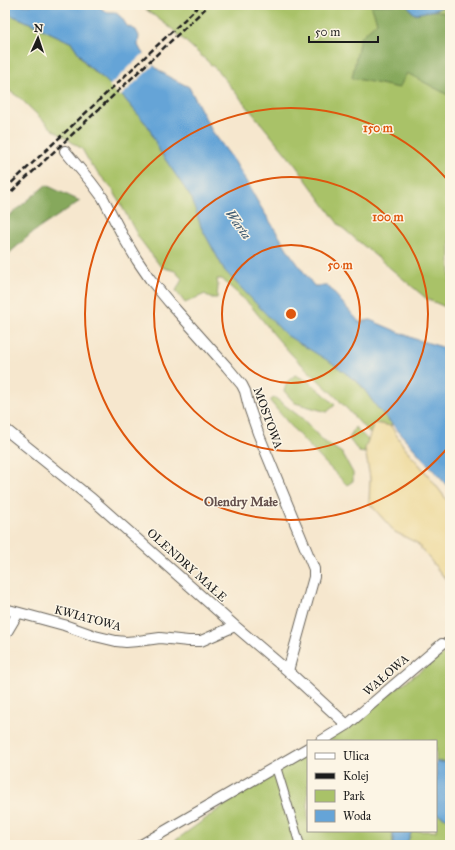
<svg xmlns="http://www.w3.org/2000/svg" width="455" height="850" font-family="'IM FELL Great Primer',serif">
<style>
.green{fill:#a9c268;stroke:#626f42}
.forest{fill:#86a85c;stroke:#51623c}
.sand{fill:#eeda9e;stroke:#857b5d}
.water{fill:#65a4d7;stroke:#40607a}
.pier{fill:#f6e7ce}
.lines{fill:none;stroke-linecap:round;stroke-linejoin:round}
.pedestrian-casing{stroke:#68635a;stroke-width:10}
.minor-casing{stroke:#68635a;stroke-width:12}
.pedestrian{stroke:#fff;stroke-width:8}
.minor{stroke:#fff;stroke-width:10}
.rail{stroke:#1c1c1c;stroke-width:2.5;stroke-dasharray:6 3;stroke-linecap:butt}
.ring{fill:none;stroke:#de560d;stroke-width:2}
.labels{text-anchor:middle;stroke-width:3;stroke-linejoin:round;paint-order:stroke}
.street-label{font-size:12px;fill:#1c1c1c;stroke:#fcf5e5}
.water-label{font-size:13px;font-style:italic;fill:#3d5970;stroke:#fcf5e5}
.neighbourhood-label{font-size:13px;font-weight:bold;fill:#634f4c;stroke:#fcf5e5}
.centre{fill:#de560d;stroke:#fcf5e5;stroke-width:2}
.ring-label{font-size:12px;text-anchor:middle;font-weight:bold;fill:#de560d;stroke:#fcf5e5;stroke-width:3;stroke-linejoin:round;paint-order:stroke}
</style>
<rect width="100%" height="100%" fill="#fcf5e5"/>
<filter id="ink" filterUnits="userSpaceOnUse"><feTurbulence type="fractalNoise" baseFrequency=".025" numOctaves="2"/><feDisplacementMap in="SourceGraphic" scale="8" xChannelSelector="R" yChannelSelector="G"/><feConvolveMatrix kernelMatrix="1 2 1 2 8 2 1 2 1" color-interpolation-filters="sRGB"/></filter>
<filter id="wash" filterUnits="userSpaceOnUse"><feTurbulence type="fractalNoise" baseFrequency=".012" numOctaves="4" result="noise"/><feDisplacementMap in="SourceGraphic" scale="16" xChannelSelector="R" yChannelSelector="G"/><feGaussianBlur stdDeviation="0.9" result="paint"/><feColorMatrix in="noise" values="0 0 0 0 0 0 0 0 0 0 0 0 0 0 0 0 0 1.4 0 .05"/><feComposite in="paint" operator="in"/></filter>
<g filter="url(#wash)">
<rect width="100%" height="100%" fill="#f6e7ce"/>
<path class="green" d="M140,5H450V309L427,299L339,225L296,166L217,70L172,29Z
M5,13L21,19L72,43L86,65L104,79L124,98L148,126L159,150L192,199L201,227L225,271L335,365L361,385L376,406L392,424L391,426L374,423L370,434L338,399L293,356L276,337L251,306L222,279H217L218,286L217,298H210L205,294L185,303L176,291L182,279L175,271L161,267L139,238L113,190L91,165L82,149L52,129L20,98L5,88Z
M295,375L308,381L325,395L335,405L327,412L295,403L284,391L287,382Z
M274,397L303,419L322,440L342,453L353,473V481L347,485C320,458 294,431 270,401Z
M355,427L368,440L365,449V453L359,452L349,439Z
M450,649V766L445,762H436V741H321L347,725Z
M308,749V831H393V845H169L272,771Z
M436,813L446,818L450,822V845H406L412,831H436Z"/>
<path class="forest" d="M371,5H407L414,14C427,11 440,7 450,18V92L448,95L407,73L399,88L352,78L360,38L377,22Z
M46,185L80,201L32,233L5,257V219Z"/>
<path class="sand" d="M374,423L391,426L404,447L428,475L450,504V585L417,543L395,532L369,503L370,478L365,449Z"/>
<path class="water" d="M5,5H97L106,12H115L122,18L127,26L136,30L139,36L138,45L141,51L156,68L169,77L189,87L212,131L235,162L259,204L289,252L314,286H328L359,322L370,320L415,339L442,347L450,353V489L376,406L361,385L335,365L286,335L225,271L201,227L192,199L159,150L148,126L124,98L104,79L86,64L72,43L21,19L5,13Z
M407,5H447L435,10L414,14Z
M436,762H445L450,766V822L446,818L436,813Z
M393,831H412L406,845H393Z"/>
<path class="pier" d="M145,52L155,64L120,97L109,86L126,70V69L129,66V67Z"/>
</g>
<g filter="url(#ink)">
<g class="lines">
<g class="pedestrian-casing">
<path id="pedestrian" d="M276,767L300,845"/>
</g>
<g class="minor-casing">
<path id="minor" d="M65,151L91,182L103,198L125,240L137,260L150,279L169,302L227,367L242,385L245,391L249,407L258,433L314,569V577L288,671
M5,429L92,499L235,626L288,671L347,725
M5,609L64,625L95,636L116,641L126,642L138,641L160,638L188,641H201L235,626
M5,635L18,613
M321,741L347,725L442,644
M141,845L308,748"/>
</g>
<use href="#pedestrian" class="pedestrian"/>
<use href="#minor" class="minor"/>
<path class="rail" d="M5,189L200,5
M5,198L209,5"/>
</g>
</g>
<g class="ring">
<circle cx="291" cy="314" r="69"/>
<circle cx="291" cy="314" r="137"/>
<path d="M450 445A206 206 0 1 1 450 183"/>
</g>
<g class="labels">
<g class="street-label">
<text transform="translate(268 418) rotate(70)" y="4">MOSTOWA</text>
<text transform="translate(187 565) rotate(42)" y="4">OLENDRY MAŁE</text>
<text transform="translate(88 618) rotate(15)" y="4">KWIATOWA</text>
<text transform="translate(386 675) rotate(-41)" y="4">WAŁOWA</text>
</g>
<g class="water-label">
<text transform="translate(239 224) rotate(54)" y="5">Warta</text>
</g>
<g class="neighbourhood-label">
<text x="241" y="506">Olendry Małe</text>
</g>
</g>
<circle cx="291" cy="314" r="6" class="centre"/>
<g class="ring-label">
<text x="378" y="132">150 m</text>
<text x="388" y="221">100 m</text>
<text x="340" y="269">50 m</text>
</g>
<rect width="455" height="850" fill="none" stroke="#fcf5e5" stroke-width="20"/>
<rect x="307" y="740" width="130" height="92" fill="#fcf5e5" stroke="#a29e95"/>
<rect x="315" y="753" width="20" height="6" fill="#ffffff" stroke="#a29e95"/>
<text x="343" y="760" font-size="12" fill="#1c1c1c">Ulica</text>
<rect x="315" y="773" width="20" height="6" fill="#1c1c1c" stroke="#a29e95"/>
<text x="343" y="780" font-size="12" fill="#1c1c1c">Kolej</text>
<rect x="315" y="790" width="20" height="12" fill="#a9c268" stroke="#a29e95"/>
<text x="343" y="800" font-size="12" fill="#1c1c1c">Park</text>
<rect x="315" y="810" width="20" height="12" fill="#65a4d7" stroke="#a29e95"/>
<text x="343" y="820" font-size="12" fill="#1c1c1c">Woda</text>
<g transform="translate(38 38) rotate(3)" stroke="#fcf5e5" stroke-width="3" paint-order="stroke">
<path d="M0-3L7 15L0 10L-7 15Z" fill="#1c1c1c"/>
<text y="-6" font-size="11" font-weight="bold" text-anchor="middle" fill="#1c1c1c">N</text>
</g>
<path d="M309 36v6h69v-6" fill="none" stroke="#1c1c1c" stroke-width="2"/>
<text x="315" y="36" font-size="12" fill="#1c1c1c" stroke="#fcf5e5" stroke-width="3" paint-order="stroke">50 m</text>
</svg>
